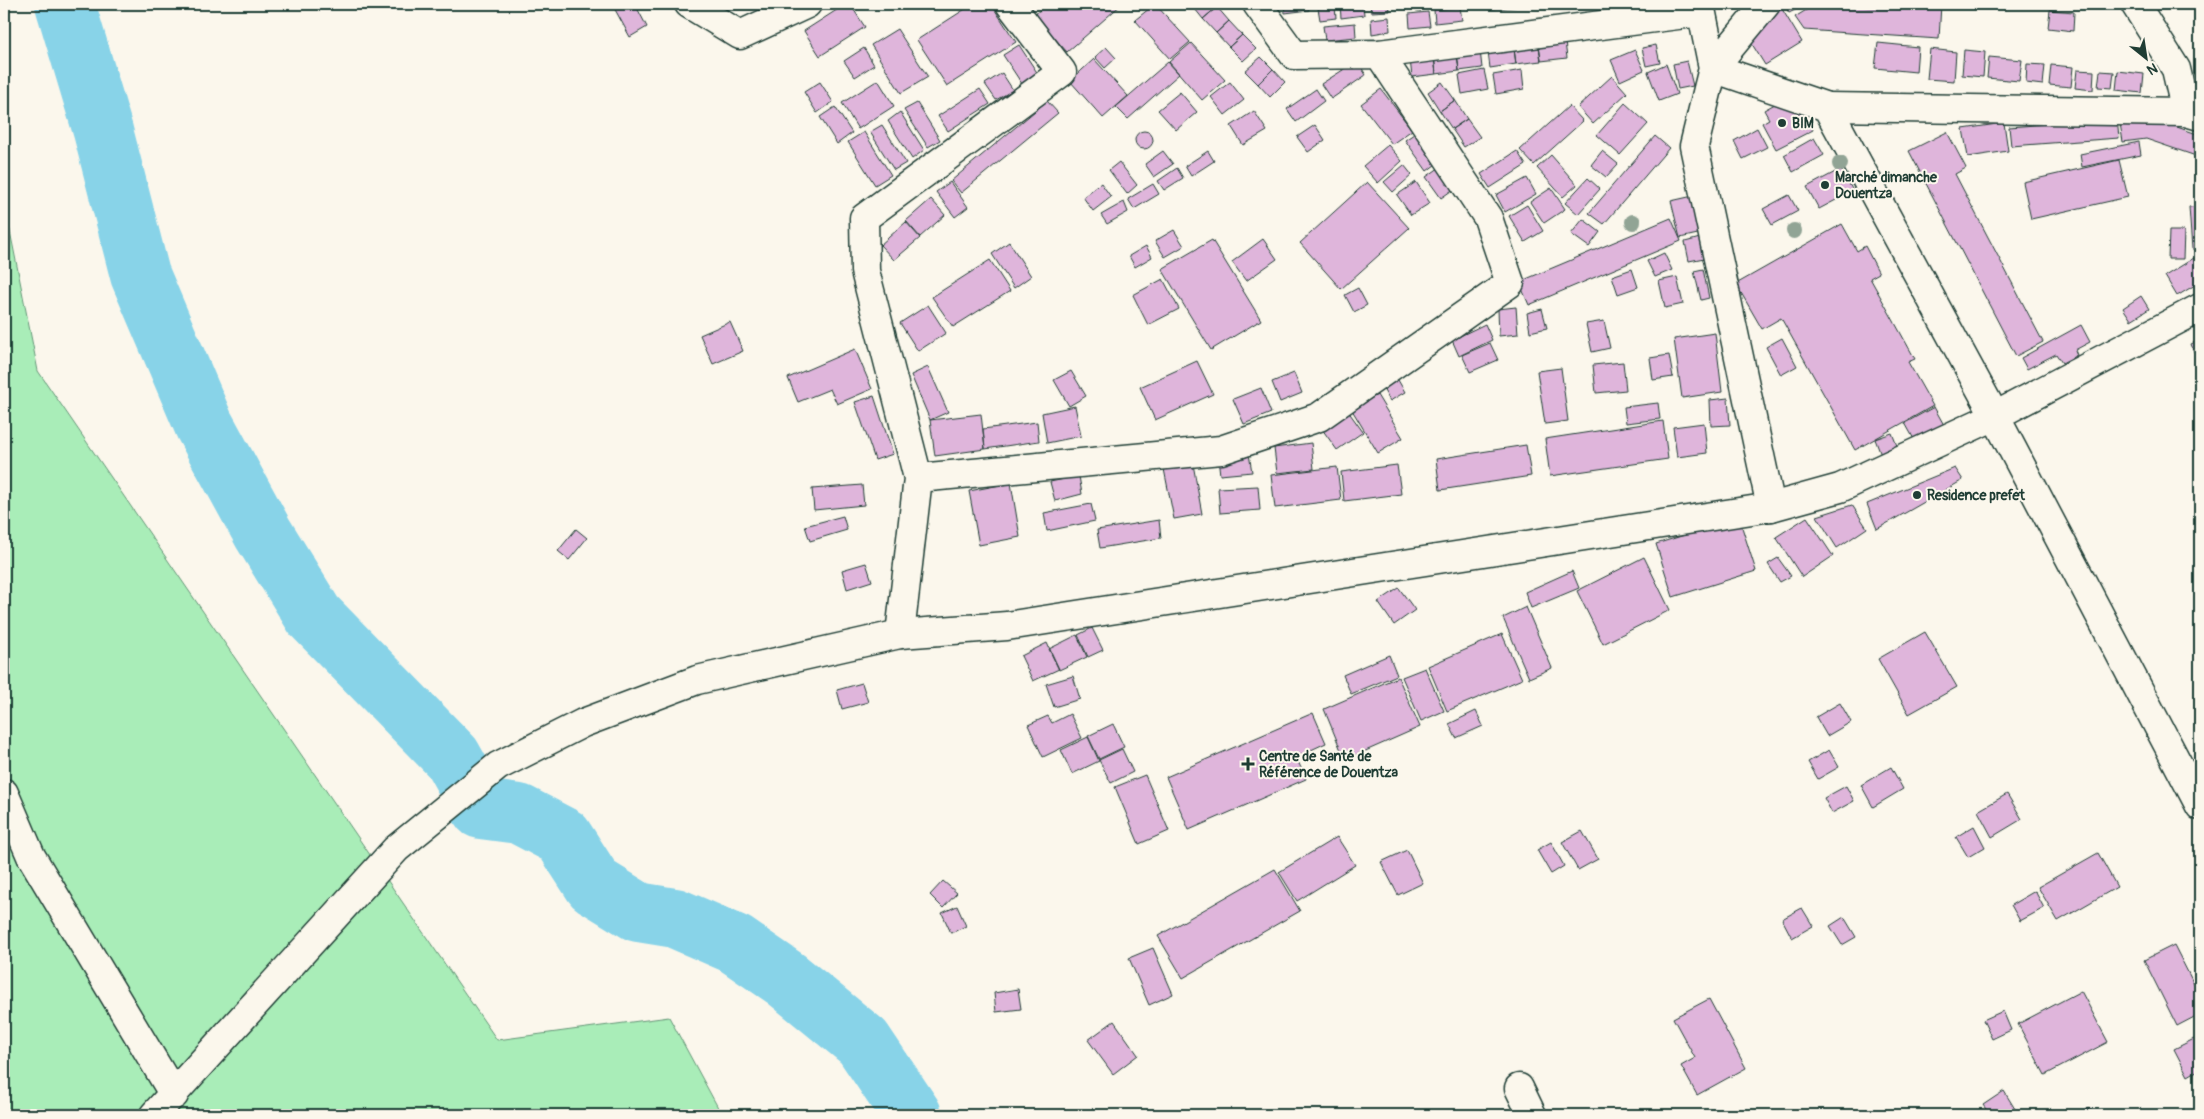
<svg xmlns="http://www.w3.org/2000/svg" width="2204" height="1119" font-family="Pangolin,sans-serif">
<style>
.green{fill:#a9edb8;stroke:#649576}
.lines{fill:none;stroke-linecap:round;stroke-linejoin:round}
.river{stroke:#88d3e8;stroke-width:60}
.building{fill:#dfb5db;stroke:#1f3d34}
.minor-casing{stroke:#1f3d34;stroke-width:31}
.tertiary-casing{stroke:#1f3d34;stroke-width:31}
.secondary-casing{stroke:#1f3d34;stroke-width:31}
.minor{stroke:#fbf7ec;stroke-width:28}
.tertiary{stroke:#fbf7ec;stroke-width:28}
.secondary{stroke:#fbf7ec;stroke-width:28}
.tree{fill:#91a495}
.poi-dot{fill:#1f3d34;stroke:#fbf7ec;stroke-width:2}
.labels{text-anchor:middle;stroke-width:4;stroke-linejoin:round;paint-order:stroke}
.poi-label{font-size:14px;font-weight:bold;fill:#1f3d34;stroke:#fbf7ec;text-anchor:start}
</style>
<rect width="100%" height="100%" fill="#fbf7ec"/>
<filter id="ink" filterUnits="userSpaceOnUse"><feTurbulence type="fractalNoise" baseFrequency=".02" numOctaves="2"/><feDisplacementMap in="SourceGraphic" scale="10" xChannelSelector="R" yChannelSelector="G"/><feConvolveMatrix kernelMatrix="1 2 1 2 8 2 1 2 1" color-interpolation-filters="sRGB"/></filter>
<g filter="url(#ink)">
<path class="green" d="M4,201L38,371L497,1040L669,1017L722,1115H4Z"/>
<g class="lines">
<path class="river" d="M65,4L103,131L140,275L204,425L263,533L314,616L452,757L481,809L519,814L563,837L594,885L638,912L675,918L735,944L786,979L863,1042L912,1115"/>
</g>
<path class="building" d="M612,4H635L647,27L630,37Z
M846,4H850L865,27L820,56L804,31Z
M973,4H991L1016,42L947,86L917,40Z
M1047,4H1122L1067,52L1034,15Z
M1155,4L1190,42L1170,59L1135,20Z
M1191,4H1214L1217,7L1203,19Z
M1284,4H1308L1309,10L1285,13Z
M1340,4H1363L1364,15L1341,18Z
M1370,4H1389L1390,11L1371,12Z
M1403,4H1428V6L1403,9Z
M1492,4H1541L1493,9Z
M1779,4L1802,42L1765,65L1747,36Z
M1784,4H1799L1801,7L1789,13Z
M1816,4H1830L1834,9L1841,5L1900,9V4H1941L1939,39L1804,30L1795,17Z
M1335,6L1336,18L1320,20L1318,8Z
M1217,7L1229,21L1216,33L1203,19Z
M1460,7L1462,20L1435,23L1434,10Z
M2050,10L2074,12L2073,31L2048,28Z
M1428,12L1430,26L1410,28L1409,14Z
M1389,17L1390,31L1372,34L1371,19Z
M1229,21L1242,35L1229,47L1216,33Z
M1355,23L1356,37L1325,40L1323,26Z
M897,29L928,77L901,93L871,45Z
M1242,35L1256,49L1243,61L1229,47Z
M1565,42L1567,58L1541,61L1539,46Z
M1191,43L1225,80L1202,100L1169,62Z
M1878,43L1918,47L1916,72L1875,68Z
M1019,45L1040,77L1024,87L1003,55Z
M1656,45L1660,63L1646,66L1642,48Z
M1539,46L1541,61L1516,64L1514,49Z
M1106,47L1116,58L1105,68L1095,57Z
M864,48L874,65L855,77L844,61Z
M1514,49L1516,64L1490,68L1488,52Z
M1930,49L1956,52L1954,81L1927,79Z
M1480,50L1482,68L1459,71L1457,53Z
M1635,50L1644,70L1620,81L1611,60Z
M1964,50L1985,52L1983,77L1962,75Z
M1457,53L1459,71L1436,74L1434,56Z
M1434,56L1436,74L1412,77L1410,59Z
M1261,57L1273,69L1258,84L1245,71Z
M1989,57L2022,60L2019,81L1987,78Z
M1094,59L1128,96L1103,118L1070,81Z
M1357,61L1366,75L1331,99L1321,84Z
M1687,61L1693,86L1678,89L1673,64Z
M1168,62L1179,74L1128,119L1116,107Z
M1666,64L1677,94L1659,101L1648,72Z
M2027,64L2045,65L2043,85L2026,83Z
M2051,65L2073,67L2071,87L2049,85Z
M1273,69L1285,82L1270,97L1258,84Z
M1484,70L1488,89L1462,94L1459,75Z
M1522,70L1524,89L1496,94L1493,75Z
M2077,70L2094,71L2093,90L2075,88Z
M2100,71L2114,72L2112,88L2098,87Z
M2118,71L2144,74L2142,93L2116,90Z
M1002,73L1013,90L996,100L985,84Z
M1612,76L1627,93L1593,124L1578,107Z
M878,80L894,106L858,129L842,103Z
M820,82L833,102L817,113L804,92Z
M1230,82L1244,100L1225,115L1211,97Z
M1442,82L1455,100L1440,111L1428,92Z
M980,89L990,104L948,131L938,116Z
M1316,89L1324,101L1296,122L1287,109Z
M1381,89L1412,130L1392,144L1361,104Z
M1180,92L1197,112L1176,130L1158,110Z
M1784,99L1789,109L1799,103L1813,130L1776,149L1762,123L1769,119L1764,110Z
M1455,100L1467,119L1452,129L1440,111Z
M1047,101L1058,113L961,193L951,181Z
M917,103L940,140L928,147L904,110Z
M1625,103L1648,124L1620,155L1597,135Z
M1569,106L1583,121L1534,165L1520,150Z
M835,107L852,133L837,144L820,117Z
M1254,111L1267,131L1243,145L1231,126Z
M900,112L924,150L912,159L888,121Z
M2151,118L2200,135V145L2196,156L2146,139L2123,142L2120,123Z
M1467,119L1480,137L1464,147L1452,129Z
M2117,119L2119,138L2011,146L2009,127Z
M2004,123L2008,151L1968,157L1963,129Z
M882,125L906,163L894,170L870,132Z
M1315,125L1325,140L1308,152L1297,137Z
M1423,128L1444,158L1427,171L1405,140Z
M1757,128L1767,147L1743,159L1734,141Z
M1135 140a9 9 0 1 1 18 0a9 9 0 1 1-18 0Z
M864,132L891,175L875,185L848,142Z
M1947,132L1966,168L1955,174L2043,342L2016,356L1909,151Z
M1655,136L1669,148L1604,224L1589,213Z
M1814,138L1824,155L1793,172L1784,155Z
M2139,142L2141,155L2082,167L2080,154Z
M1388,145L1402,161L1378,183L1363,166Z
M1163,151L1173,164L1154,177L1145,164Z
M1208,151L1214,161L1191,176L1185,166Z
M1517,151L1526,165L1490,188L1481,174Z
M1602,151L1618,164L1606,177L1591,165Z
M1551,155L1577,185L1563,197L1537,168Z
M2119,160L2128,197L2031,219L2023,182Z
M1119,162L1137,185L1127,194L1109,170Z
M1446,163L1461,184L1441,198L1426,177Z
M1404,165L1412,175L1393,192L1384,182Z
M1177,168L1183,178L1164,190L1158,181Z
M1841,169L1853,191L1819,209L1807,187Z
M1527,178L1536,194L1505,212L1496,195Z
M1588,178L1600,189L1578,214L1565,203Z
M950,182L968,207L955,217L936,192Z
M1367,182L1409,228L1341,289L1300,243Z
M1416,182L1430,203L1411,215L1397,195Z
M1101,183L1111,197L1093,211L1083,197Z
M1153,184L1159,194L1134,209L1128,199Z
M1551,188L1565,209L1544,223L1530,202Z
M1789,195L1798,211L1772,225L1763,209Z
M1693,196L1702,233L1680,238L1671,201Z
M931,199L945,215L920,237L906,221Z
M1124,202L1128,212L1107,224L1101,215Z
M1527,205L1543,231L1525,242L1509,216Z
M2200,206V248L2192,249L2189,207Z
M1671,218L1681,241L1529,305L1519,282Z
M1583,219L1600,232L1589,247L1571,234Z
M906,222L920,238L894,260L880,245Z
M1842,224L1857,251L1865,246L1879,273L1870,278L1915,359L1908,362L1933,406L1855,450L1781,318L1762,329L1736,284Z
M1174,230L1184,246L1165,257L1155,241Z
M2169,231H2184L2183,259H2168Z
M1700,238L1704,258L1689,261L1685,242Z
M1263,239L1277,259L1246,281L1232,262Z
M1212,240L1261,320L1211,350L1162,269Z
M1009,242L1031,276L1014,288L992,254Z
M1146,246L1152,257L1135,267L1129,256Z
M1664,253L1672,270L1655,277L1647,261Z
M2194,258L2200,269V282L2177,296L2165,276Z
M990,260L1010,291L953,327L932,297Z
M1632,269L1638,287L1618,294L1612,276Z
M1703,269L1709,298L1701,300L1694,271Z
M1677,277L1683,304L1665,308L1659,281Z
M1163,279L1179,309L1148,325L1133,295Z
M1358,288L1367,305L1354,312L1345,295Z
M2141,296L2149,309L2131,320L2123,308Z
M928,305L946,333L918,351L900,323Z
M1516,307L1518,334L1499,336L1498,309Z
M1542,309L1547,328L1530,332L1527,313Z
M1604,321L1610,348L1592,352L1586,324Z
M730,322L743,351L713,364L700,335Z
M1485,324L1492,340L1459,356L1452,340Z
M2081,325L2090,342L2075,350L2077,355L2062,363L2056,354L2027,369L2021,358Z
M1715,333L1722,392L1682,398L1674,339Z
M1782,338L1797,366L1781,375L1766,347Z
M2200,340V367L2191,344Z
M1490,343L1498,360L1470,372L1462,355Z
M855,349L872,389L837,404L830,389L798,402L788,378Z
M1669,355L1673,377L1653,380L1650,358Z
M1197,361L1213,394L1155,420L1140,387Z
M1623,362L1626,390L1596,393L1593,365Z
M928,367L948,412L930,420L911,375Z
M1561,368L1568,421L1545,424L1537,371Z
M1071,371L1086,396L1069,406L1054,380Z
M1294,373L1302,393L1280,402L1272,382Z
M1398,380L1405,392L1390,401L1383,389Z
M1261,388L1271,413L1244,424L1233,399Z
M1377,395L1403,438L1378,453L1352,410Z
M874,396L893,454L875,460L855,402Z
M1728,398L1730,425L1711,426L1710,400Z
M1658,403L1660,419L1626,423L1624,407Z
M1075,406L1081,436L1047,443L1042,413Z
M1934,407L1944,425L1915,441L1905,423Z
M1348,411L1363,432L1337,450L1322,429Z
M981,414L985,449L935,456L930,420Z
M1663,421L1668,459L1550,476L1545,439Z
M1037,422L1039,441L985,449L983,429Z
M1704,423L1707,453L1677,457L1673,427Z
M1892,433L1901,456L1884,463L1875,439Z
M1311,443L1314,469L1277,473L1274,448Z
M1526,445L1531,476L1440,490L1436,459Z
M1249,454L1252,472L1220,475L1218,457Z
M1193,464L1202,514L1174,519L1164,469Z
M1397,465L1401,494L1344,501L1341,472Z
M1337,467L1341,500L1275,508L1271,475Z
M1955,468L1963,480L1877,529L1867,504Z
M1079,476L1082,494L1055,501L1050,482Z
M1011,483L1020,537L979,545L969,491Z
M862,485L864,505L814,510L812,489Z
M1258,486L1260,510L1220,513L1218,488Z
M1091,504L1095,521L1047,531L1044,513Z
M1852,505L1867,528L1837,548L1817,516Z
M843,516L847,530L810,541L805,526Z
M1807,517L1833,556L1802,577L1776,537Z
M1739,518L1756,571L1673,597L1656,544Z
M1159,520L1161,538L1100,548L1097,530Z
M576,529L587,538L569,560L558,551Z
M1644,557L1670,610L1603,644L1577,591Z
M1778,558L1791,576L1780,582L1768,564Z
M866,563L872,581L847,589L842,570Z
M1572,571L1579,588L1531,608L1525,592Z
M1399,588L1415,610L1394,625L1378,602Z
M1526,607L1552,668L1529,678L1503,618Z
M1092,628L1103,650L1088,657L1078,635Z
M1925,632L1957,687L1909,714L1878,659Z
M1502,634L1522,679L1447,711L1428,666Z
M1077,635L1087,657L1059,670L1049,649Z
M1047,643L1059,669L1033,681L1021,656Z
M1389,655L1397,675L1351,694L1343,675Z
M1425,668L1444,711L1421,721L1402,677Z
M1073,676L1080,699L1054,707L1046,684Z
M1398,677L1420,727L1345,760L1324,709Z
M862,683L868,702L842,709L837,690Z
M1840,703L1851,722L1827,736L1816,717Z
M1476,711L1483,726L1456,738L1449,724Z
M1313,713L1326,743L1296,757L1306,779L1189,830L1166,777Z
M1070,714L1082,738L1043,757L1028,725L1048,716L1052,723Z
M1113,724L1124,747L1099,759L1088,736Z
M1088,737L1099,761L1072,774L1061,750Z
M1122,749L1133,772L1111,783L1099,760Z
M1829,750L1839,767L1818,779L1808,762Z
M1891,767L1903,789L1873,807L1861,785Z
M1145,775L1169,831L1139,844L1115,787Z
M1846,786L1854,801L1832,813L1824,798Z
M2007,794L2022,819L1992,837L1978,811Z
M1974,826L1985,847L1968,857L1956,837Z
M1582,831L1598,859L1578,870L1562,842Z
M1337,837L1355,865L1297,901L1279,872Z
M1551,842L1564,866L1551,874L1537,850Z
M1407,850L1423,883L1398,895L1381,862Z
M2098,853L2117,887L2058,921L2038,887Z
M1275,869L1300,911L1183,978L1158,936Z
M943,881L957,893L943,908L930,895Z
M2035,891L2044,908L2020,921L2011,905Z
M957,906L966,926L951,933L942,913Z
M1802,908L1813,926L1792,938L1782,919Z
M1844,917L1856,937L1842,945L1830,926Z
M2174,945L2200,996V1014L2177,1026L2144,960Z
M1153,948L1173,994L1149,1005L1129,958Z
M1018,989L1021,1009L996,1012L994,993Z
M2081,991L2108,1042L2045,1075L2018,1024Z
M1709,999L1746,1068L1697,1095L1681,1066L1695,1058L1673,1018Z
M2003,1011L2011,1030L1992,1039L1983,1020Z
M1114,1021L1138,1055L1113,1074L1088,1040Z
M2200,1036V1069L2188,1076L2174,1049Z
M2004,1091L2015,1109L2005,1115H1990L1983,1105Z
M2090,1108L2094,1115H2074Z"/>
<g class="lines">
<g class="minor-casing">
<path id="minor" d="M689,4L740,35L807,4
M1257,4L1294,55L1379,54L1701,12
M1766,4L1713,68L1694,146L1771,507
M2135,4L2176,69L2186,112
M1827,107L2186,112L2200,116
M918,478L1221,450L1319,417L1510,283L1488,218L1379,54
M900,634L918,478L865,271L864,218L1062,72L1010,4
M4,793L31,856L174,1095
M1519,1088L1532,1115"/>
</g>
<g class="tertiary-casing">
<path id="tertiary" d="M154,1115L396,849L498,766L583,723L697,680L900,634L1007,626L1771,507L1840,488L1995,416L1827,107L1713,68L1700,4"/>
</g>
<g class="secondary-casing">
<path id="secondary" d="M2200,308L1995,416L2200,806"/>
</g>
<use href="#minor" class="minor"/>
<use href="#tertiary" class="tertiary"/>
<use href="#secondary" class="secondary"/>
</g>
<g class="tree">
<circle cx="1840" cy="164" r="8"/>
<circle cx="1633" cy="222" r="8"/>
<circle cx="1794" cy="231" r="8"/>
</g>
</g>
<g class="poi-dot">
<circle cx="1782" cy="123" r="5"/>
<circle cx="1825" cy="185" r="5"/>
<circle cx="1917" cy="495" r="5"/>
<path d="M1245.5 756.5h5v5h5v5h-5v5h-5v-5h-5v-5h5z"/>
</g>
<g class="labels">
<g class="poi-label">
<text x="1792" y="128">BIM</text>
<text x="1835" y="182">Marché dimanche<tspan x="1835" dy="16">Douentza</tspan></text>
<text x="1927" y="500">Residence prefet</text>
<text x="1259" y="761">Centre de Santé de<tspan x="1259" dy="16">Référence de Douentza</tspan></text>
</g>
</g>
<rect width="2204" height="1119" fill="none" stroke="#fbf7ec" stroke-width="20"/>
<rect x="10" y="10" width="2184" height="1099" fill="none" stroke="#1f3d34" stroke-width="2" filter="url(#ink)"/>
<g transform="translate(2146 58) rotate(150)" stroke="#fbf7ec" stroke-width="4" paint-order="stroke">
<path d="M0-4L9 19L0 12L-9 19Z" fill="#1f3d34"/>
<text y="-8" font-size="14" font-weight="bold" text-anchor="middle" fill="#1f3d34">N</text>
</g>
</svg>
